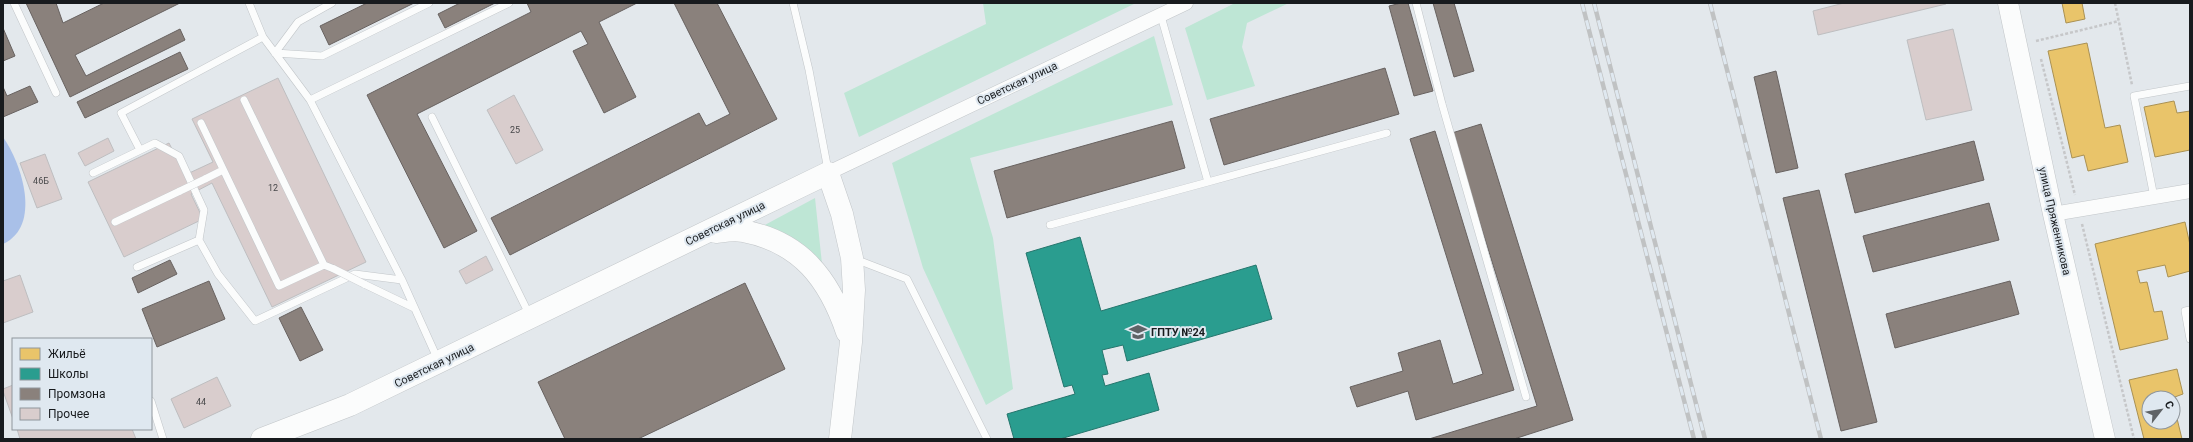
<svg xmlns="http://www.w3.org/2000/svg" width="2193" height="442" font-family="Roboto,sans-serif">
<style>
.green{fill:#bee6d5}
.water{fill:#a9c0e8}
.homes{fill:#e9c46a;stroke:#aa9153}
.schools{fill:#2a9d8f;stroke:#25766d}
.industry{fill:#8a817c;stroke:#686260}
.building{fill:#d9cdcd;stroke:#bebec0}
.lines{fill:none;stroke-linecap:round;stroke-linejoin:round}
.service-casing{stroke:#c2c6c9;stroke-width:8}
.minor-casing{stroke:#c2c6c9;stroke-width:15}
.secondary-casing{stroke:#c2c6c9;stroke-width:21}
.primary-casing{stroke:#c2c6c9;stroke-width:23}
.path{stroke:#c6c7c9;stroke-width:2.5;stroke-dasharray:3 2;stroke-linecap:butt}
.service{stroke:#fbfcfc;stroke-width:7}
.minor{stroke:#fbfcfc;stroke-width:14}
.secondary{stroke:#fbfcfc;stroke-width:20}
.primary{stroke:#fbfcfc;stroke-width:22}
.rail-casing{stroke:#c0c2c3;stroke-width:4.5}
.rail{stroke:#dfe8f0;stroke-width:3;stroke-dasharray:9;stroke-linecap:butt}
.service-bridge-casing{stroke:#c2c6c9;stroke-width:8;stroke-linecap:butt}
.service-bridge{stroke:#fbfcfc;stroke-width:7}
.labels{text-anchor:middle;stroke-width:4;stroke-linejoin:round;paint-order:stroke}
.number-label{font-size:9px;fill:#48484a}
.street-label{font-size:11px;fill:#181b1e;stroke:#dfe8f0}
.poi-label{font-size:11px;font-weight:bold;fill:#181b1e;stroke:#dfe8f0;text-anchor:start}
</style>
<rect width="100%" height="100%" fill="#e3e8ec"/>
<path class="green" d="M983,3H1136L859,137L844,93L986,24Z
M1235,3H1289L1247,23L1242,47L1255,86L1207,100L1185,28Z
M1154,36L1173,105L970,158L993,238L1013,389L986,405L923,268L892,163Z
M815,198L823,273L761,227Z"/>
<path class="water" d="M3,137C22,164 42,226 3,244Z"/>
<path class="homes" d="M2062,3H2082L2085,19L2066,23Z
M2087,43L2105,128L2120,125L2128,162L2088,171L2084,155L2072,158L2048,51Z
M2174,101L2177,113L2190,111V150L2155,157L2144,107Z
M2185,222L2190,245V271L2168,277L2165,265L2137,271L2140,283L2147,282L2154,312L2162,311L2168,339L2120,350L2095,244Z
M2177,369L2183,394L2172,398H2149V422H2173V402L2182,439H2144L2129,380Z"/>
<path class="schools" d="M1080,237L1101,311L1256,265L1272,319L1127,361L1123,345L1102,350L1108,374L1102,375L1105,386L1149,373L1159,410L1060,439H1014L1007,414L1075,394L1072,385L1064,387L1026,253Z"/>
<path class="industry" d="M26,3H56L63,23L104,3H180L75,55L86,76L180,29L185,40L70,97Z
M367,3H414L329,45L320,26Z
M460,3H495L445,28L438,14Z
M527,3H637L599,22L636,97L604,113L573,51L588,44L581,31L417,114L477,231L444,248L367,95L531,12Z
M674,3H717L777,119L510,255L491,218L699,113L706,126L730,114Z
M1401,3H1408L1433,91L1414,96L1389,6Z
M1433,3H1454L1474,71L1454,77Z
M3,28L15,56L3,61Z
M180,52L188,69L85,118L77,102Z
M1385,68L1399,114L1224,165L1210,119Z
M1776,71L1798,168L1776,173L1754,77Z
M30,86L38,102L3,117V87L7,96Z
M1172,121L1185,168L1007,218L994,171Z
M1481,124L1573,420L1514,439H1429L1537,406L1452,133Z
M1435,131L1514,390L1416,420L1408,391L1357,407L1350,387L1403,371L1398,353L1440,340L1453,384L1483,374L1410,139Z
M1974,141L1984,180L1855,213L1845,174Z
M1819,190L1877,422L1841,431L1783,198Z
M1989,203L1999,240L1873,272L1863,236Z
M170,260L177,274L138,293L132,278Z
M209,281L225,319L157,347L142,309Z
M2010,281L2019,314L1895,348L1886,314Z
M745,283L785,369L638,439H565L538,382Z
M301,307L323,350L300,361L279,318Z"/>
<path class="building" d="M1844,3H1945L1946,4L1818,35L1813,11Z
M1953,29L1972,110L1926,120L1907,40Z
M278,78L366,262L272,307L212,183L191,194L203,219L124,257L88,182L169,143L185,175L213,162L192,119Z
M514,95L543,150L516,164L487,110Z
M108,138L114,151L85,166L78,153Z
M45,154L62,199L37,208L20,163Z
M486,256L493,270L466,284L459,271Z
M20,275L33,312L3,323V281Z
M217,377L231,406L184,428L171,399Z
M13,385V419L3,391V389Z
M17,429H132L136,439H20Z"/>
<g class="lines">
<g class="service-casing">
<path id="service" d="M14,3L56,93
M249,3L263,37L310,100L402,280L438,360
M793,3L809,70L828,170
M1416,3L1442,104L1526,397
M1161,16L1208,182L1387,133
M275,53L322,56L429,3
M275,53L298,22L332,3
M244,100L324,265L334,269
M310,100L509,3
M432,117L530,316
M201,123L279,286L324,265
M140,150L121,113L263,37
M93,173L155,143L179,156L204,210L199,240
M205,179L223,170
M2154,197L2134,96L2190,86
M115,222L180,191
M1050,225L1208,182
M855,259L907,279L987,439
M137,267L199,240L218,274L255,321L355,274L402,280
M364,284L414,308
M2190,310L2185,311L2190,339
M151,401L163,439"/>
</g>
<g class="minor-casing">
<path id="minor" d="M828,173L1186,3
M2053,214L2190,191"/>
</g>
<g class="secondary-casing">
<path id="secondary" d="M2008,3L2053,214L2105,439"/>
</g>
<g class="primary-casing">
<path id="primary" d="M716,232C724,231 735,229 743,231C801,242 829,279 847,332
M262,439L350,405L828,173L842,214L852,258L854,290L851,342L840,439"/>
</g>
<path class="path" d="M2115,3L2132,85
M2036,41L2119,21
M2041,59L2075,195
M2082,224L2134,439"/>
<use href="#service" class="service"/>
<use href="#minor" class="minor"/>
<use href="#secondary" class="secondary"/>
<use href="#primary" class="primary"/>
<g class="rail-casing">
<path id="rail" d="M1582,3L1694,439
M1594,3L1705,439
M1710,3L1821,439"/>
</g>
<use href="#rail" class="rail"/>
<g class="service-bridge-casing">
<path id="service-bridge" d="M180,191L205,179
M334,269L364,284"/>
</g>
<use href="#service-bridge" class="service-bridge"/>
</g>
<defs>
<g id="university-bare" transform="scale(1.38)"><path d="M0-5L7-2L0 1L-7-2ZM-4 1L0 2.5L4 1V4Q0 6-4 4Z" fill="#5f6366" stroke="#dfe8f0" stroke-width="2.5" paint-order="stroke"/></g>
</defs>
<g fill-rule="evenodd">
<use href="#university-bare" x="1138" y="332"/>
</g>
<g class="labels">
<g class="number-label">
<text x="515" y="133">25</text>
<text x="41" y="184">46Б</text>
<text x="273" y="191">12</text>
<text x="201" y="405">44</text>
</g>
<g class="street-label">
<text transform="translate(1017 83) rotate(-25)" y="4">Советская улица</text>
<text transform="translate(2055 221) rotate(77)" y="4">улица Пряженникова</text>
<text transform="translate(725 223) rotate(-26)" y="4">Советская улица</text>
<text transform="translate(434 365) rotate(-26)" y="4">Советская улица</text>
</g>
<g class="poi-label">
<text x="1151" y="336">ГПТУ №24</text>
</g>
</g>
<rect width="2193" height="442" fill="none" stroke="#181b1e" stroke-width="8"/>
<rect x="12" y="338" width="140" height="92" fill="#dfe8f0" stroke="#8f969c"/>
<rect x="20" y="348" width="20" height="12" fill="#e9c46a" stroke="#8f969c"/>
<text x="48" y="358" font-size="12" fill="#181b1e">Жильё</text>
<rect x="20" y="368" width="20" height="12" fill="#2a9d8f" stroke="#8f969c"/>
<text x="48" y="378" font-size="12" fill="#181b1e">Школы</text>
<rect x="20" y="388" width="20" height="12" fill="#8a817c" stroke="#8f969c"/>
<text x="48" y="398" font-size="12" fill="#181b1e">Промзона</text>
<rect x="20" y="408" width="20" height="12" fill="#d9cdcd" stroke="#8f969c"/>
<text x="48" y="418" font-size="12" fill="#181b1e">Прочее</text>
<g transform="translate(2161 410) rotate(59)"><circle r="19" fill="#dfe8f0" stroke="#8f969c"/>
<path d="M0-3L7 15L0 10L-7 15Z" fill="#5f6366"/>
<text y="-6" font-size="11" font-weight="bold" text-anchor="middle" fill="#181b1e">С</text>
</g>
</svg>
